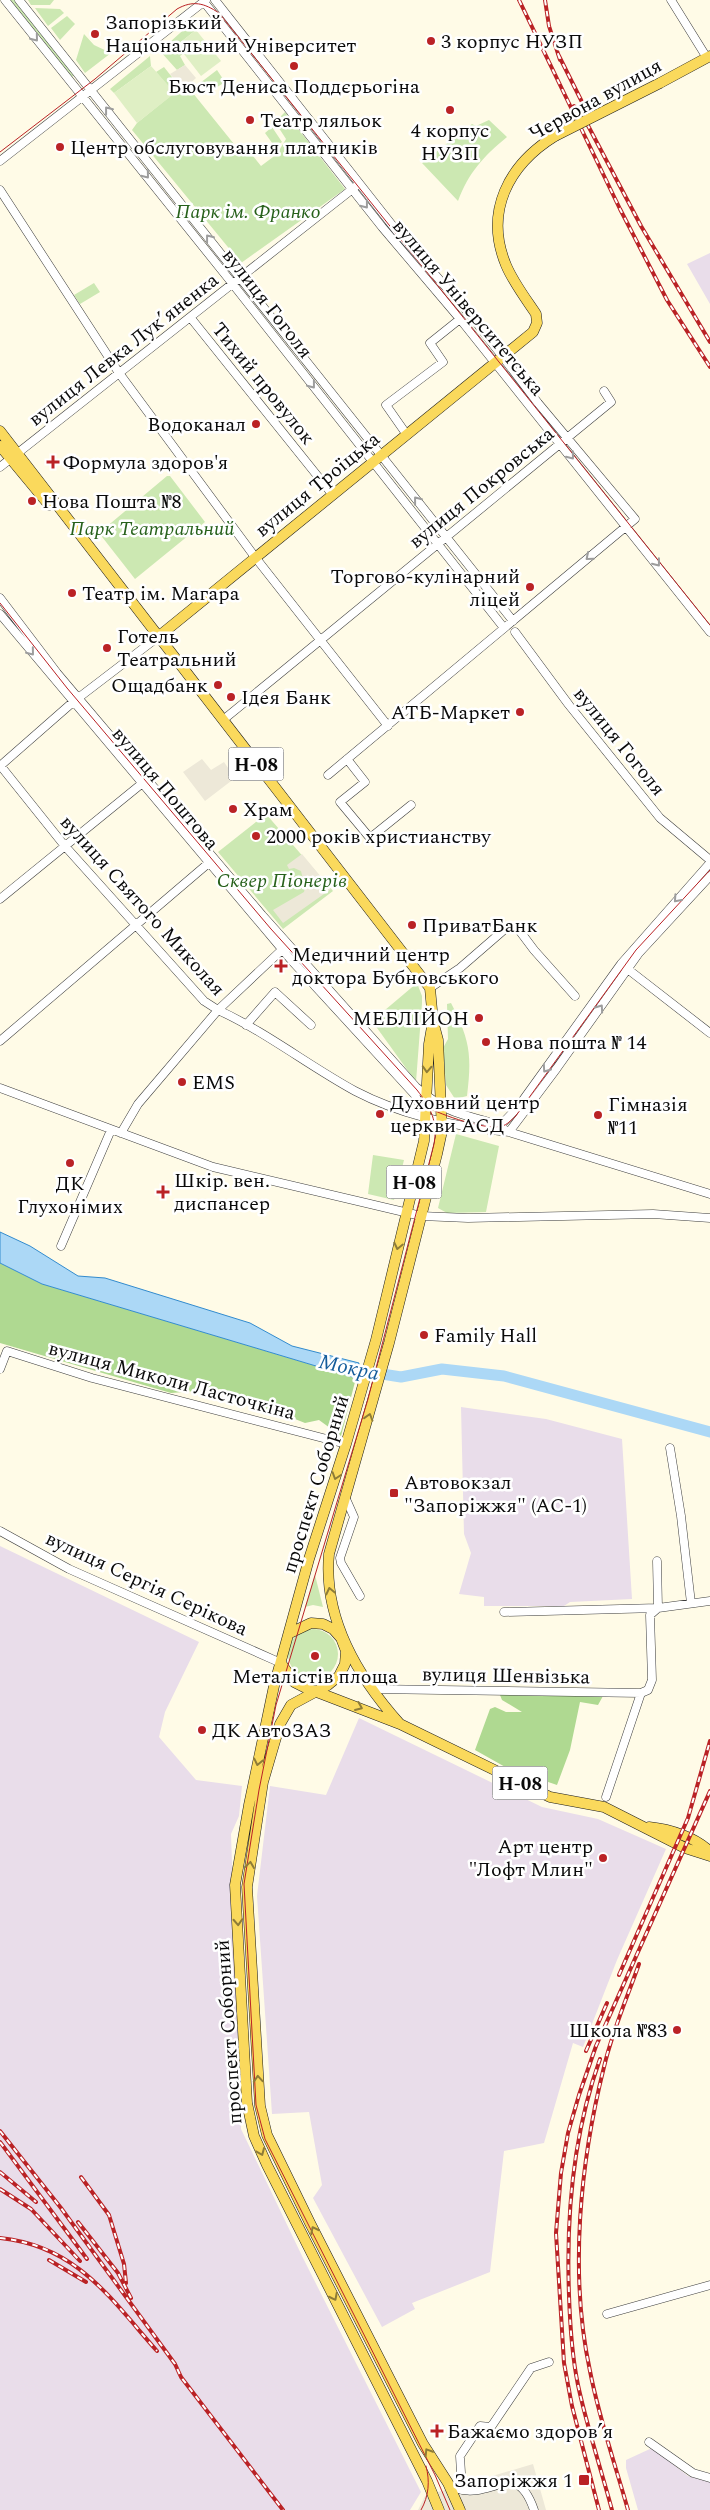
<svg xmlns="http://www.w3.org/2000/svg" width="710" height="2510" font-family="Spectral,serif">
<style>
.industrial{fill:#e9ddea}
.green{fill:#cce8b2}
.forest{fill:#afd991}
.pitch{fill:#dfefc4}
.plaza{fill:#ede8d8}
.water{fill:#acd8f6;stroke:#328bce}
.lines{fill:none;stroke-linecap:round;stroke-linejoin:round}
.river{stroke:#acd8f6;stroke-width:11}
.minor-casing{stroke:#3d3d3d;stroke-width:9}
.major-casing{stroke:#1b1b1b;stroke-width:11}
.minor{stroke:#fff;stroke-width:8}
.major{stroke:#fad95c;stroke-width:10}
.tram{stroke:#ba2225;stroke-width:1}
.rail-casing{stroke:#ba2225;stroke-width:4}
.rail{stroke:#fff;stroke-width:2;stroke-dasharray:5.5;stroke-linecap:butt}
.major-bridge-casing{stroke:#1b1b1b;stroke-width:11;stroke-linecap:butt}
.major-bridge{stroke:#fad95c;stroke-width:10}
.oneway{stroke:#9d9d9d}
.oneway2{stroke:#8e7c37}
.poi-dot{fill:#ba2225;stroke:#fff;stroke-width:2}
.labels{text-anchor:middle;stroke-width:5;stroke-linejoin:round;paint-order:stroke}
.shield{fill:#fff;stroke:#545454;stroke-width:1}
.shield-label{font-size:19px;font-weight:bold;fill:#0a0a0a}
.poi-label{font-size:20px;fill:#0a0a0a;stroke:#fff;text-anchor:start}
.street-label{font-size:20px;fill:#0a0a0a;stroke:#fff}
.park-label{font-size:20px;font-style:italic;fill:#27611b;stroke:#fff}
.water-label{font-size:21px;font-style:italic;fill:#145c9b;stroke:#fff}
</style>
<rect width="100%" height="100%" fill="#fffbe7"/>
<path class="industrial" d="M710,253V304L687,264Z
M461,1407L546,1419L622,1439L632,1599L570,1602L564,1606H484V1597L459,1594L471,1553L464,1534Z
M0,1546L199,1642L165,1712L159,1737L196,1780L242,1786L239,1816L231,1834L241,2129L303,2258L421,2492L410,2510H0Z
M359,1718L542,1807L598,1819L666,1849L617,1960L583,2047L573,2043L544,2143L504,2151L490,2272L412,2303L415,2309L382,2327L313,2198L322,2185L309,2112L272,2114L257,1896L270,1786L326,1795Z
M652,2448L688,2476L710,2482V2510H638L626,2468V2460Z"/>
<path class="green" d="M9,0H15L76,74L72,77Z
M28,0H54L50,5H31Z
M35,8L60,9L64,13L48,26Z
M67,16L75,24L60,40L51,28Z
M190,24L196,30L177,45L184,53L180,56L185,65L177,70L160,51Z
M84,34L94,45L111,53L85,73L76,60Z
M150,56L151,66L114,93L110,89Z
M164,67L183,91L188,87L238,149L244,145L261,166L277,154L286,139L275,122L285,112L345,189L241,263L132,130L137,123L174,93L156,72Z
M217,70L225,82L208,93L200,83Z
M489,120L507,137C483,157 469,172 458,201L422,163L472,124L476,126Z
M272,127L282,142L275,147L265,133Z
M94,283L100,292L80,304L74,295Z
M167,476H170L205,522L135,579L99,533Z
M266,814L333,891L283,929L218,852Z
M417,983L422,996V1003L416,1082L372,1021Z
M451,1003C470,1040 472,1055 467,1096L455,1099L446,1085L443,1048L448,1039L447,1004Z
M456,1134L499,1146L486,1212L447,1213L438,1208Z
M373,1155L404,1160L394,1200L368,1194Z
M315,1575L323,1607L313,1605L305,1607Z
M288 1654a25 25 0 1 1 50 0a25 25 0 1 1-50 0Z"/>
<path class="forest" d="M0,1263L42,1284L356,1378L341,1436L319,1420L305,1423L275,1411L246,1405L220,1389L171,1393L0,1343Z
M500,1695L603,1696L598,1705L580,1702L570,1750L557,1785L507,1768L475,1750L490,1709L495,1707L506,1712H522L502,1700Z"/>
<path class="pitch" d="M196,30L221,61L201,76L177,45Z
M151,66L175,93L137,123L114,93Z"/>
<path class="plaza" d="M185,65L196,78L183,90L170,74Z
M202,759L211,770L224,762L235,778L205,801L183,772Z
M302,854L331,889L283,923L273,910L304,892L305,887L301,871L294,868L289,869L287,865Z
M533,2464L546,2510H418L425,2496Z"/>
<path class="water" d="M0,1232L30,1246L78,1276L105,1278L250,1323L292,1346L359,1363L356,1378L42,1284L0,1263Z"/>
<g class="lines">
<path class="river" d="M344,1368L401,1377L442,1369L504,1376L710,1432"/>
<g class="minor-casing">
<path id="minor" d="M5,0L228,278L504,628
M19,0L513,621
M215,0L396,230L473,318L538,403L635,519L328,775
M671,0L707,58
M204,2L382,227L460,319L710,632
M0,161L206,0
M0,190L119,373L255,557L388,726
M190,317L332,494
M407,435L386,405L443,362L430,343L460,319
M0,467L355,187
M0,598L57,673L262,915L416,1087C428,1097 441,1107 455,1112C474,1119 491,1120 507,1131
M0,614L292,961L415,1095L425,1115
M515,632L569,705L660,818L710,860
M223,720L611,402L604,391
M347,759L365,782L340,802L370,838L411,805
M0,765L64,845L204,1001L218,1010C266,1032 309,1066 355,1091C401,1115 457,1127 509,1132L710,1194
M0,766L73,702L158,637
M0,899L145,781
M625,967L710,1033
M430,988L460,968L505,929L513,928L519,930L534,950L575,996
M246,1025L275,992L311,1025
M0,1041L211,861
M0,1088L213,1167L421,1216L468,1218L653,1214L710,1218
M498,1128L518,1107L621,964L710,863
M509,1132L557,1068L639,953L710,876
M121,1133L138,1104L218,1010L286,946
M61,1246L111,1130
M0,1369L7,1351L92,1378L346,1444
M670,1448L681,1516L691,1603
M346,1499L354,1517L340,1558L341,1563L360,1596
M0,1531L69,1569L281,1663
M504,1612L658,1608L710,1601
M372,1689L641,1693
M606,1797L641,1693L648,1690L652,1680L650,1615L658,1608L657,1561
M607,2314L710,2285
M649,2442L693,2473L710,2478
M458,2489C493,2499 516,2458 534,2510
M462,2490L460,2456L480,2426L491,2427L531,2368L549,2362"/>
</g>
<g class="major-casing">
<path id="major" d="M660,83L710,56
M0,431L430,988L433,1021L429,1044L424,1141L376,1340L346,1444L309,1559L274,1686L249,1805L235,1885L247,2103L254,2136L267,2165L427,2481L439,2510
M0,446L49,505
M158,637L533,332L537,323L536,314C526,299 513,282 506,265C484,212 508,165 555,136
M290,1633L311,1623L323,1624L333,1629L341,1638L346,1651L345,1664L339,1676L328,1685L291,1705L280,1724L263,1782L247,1887L260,2106L267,2135L310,2223L423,2444L448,2483L460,2510
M281,1663L294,1682L304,1687L400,1724L550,1797L604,1807L685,1848L710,1856
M400,1724C358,1677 323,1619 329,1554L389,1343L437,1154L442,1131L438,1040L434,1025
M649,1827C669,1829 696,1837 710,1852"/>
</g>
<use href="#minor" class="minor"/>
<use href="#major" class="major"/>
<path class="tram" d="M0,152L95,79L177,9C193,0 204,3 219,13L710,625
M0,603L67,688L271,929L417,1090C431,1108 438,1122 434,1144L368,1399L276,1705L259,1790L244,1884L256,2105L265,2139L435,2475L450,2510
M427,1107C441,1115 487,1131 502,1126C507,1125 511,1120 515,1117L636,950L710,870
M421,2510C429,2496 430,2481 426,2466"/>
<g class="rail-casing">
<path id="rail" d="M519,0L620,209L667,300L710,367
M545,0L549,26L560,60
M558,54L589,116
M574,106L584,118L641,226L710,342
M619,1975L688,1818L710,1741
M586,2051L607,2003
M600,2059C573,2134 566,2215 569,2295C570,2325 572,2356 578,2385C587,2427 601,2469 612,2510
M0,2131L61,2208L175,2364L181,2377L283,2510
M0,2142L87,2259
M0,2172L36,2202
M81,2177L109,2215L124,2264L126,2283
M0,2189L31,2209L80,2261
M78,2222L118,2273L131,2298
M0,2238C77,2246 110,2298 157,2351
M49,2260L86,2282
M599,2510L572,2406L564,2363L556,2233L561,2173L568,2133L579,2095L596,2046L710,1791
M628,2510C615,2464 599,2418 590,2371C569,2274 580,2163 604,2067C612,2032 627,1998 639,1964"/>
</g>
<use href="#rail" class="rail"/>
<g class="major-bridge-casing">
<path id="major-bridge" d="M555,136L660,83"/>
</g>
<use href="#major-bridge" class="major-bridge"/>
</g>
<defs><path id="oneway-chevron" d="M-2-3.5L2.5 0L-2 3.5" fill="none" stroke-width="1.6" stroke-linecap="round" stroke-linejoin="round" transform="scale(1.25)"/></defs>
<g class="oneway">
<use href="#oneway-chevron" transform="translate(35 38) rotate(51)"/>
<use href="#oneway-chevron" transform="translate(108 110) rotate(-128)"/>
<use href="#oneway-chevron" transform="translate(146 175) rotate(51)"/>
<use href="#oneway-chevron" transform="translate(365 205) rotate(52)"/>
<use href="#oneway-chevron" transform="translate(209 238) rotate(-128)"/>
<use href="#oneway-chevron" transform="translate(312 385) rotate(52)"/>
<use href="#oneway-chevron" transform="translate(571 456) rotate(51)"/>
<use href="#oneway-chevron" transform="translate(417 500) rotate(-128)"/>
<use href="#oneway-chevron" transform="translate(589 557) rotate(140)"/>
<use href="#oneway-chevron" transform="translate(657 563) rotate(52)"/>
<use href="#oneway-chevron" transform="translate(31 652) rotate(51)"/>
<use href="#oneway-chevron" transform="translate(677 899) rotate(132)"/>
<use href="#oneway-chevron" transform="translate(600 1008) rotate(-55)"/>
<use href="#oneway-chevron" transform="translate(546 1069) rotate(125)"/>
</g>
<g class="oneway2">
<use href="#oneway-chevron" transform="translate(427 1069) rotate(93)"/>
<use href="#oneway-chevron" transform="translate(398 1246) rotate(103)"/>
<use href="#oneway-chevron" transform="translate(369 1417) rotate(-73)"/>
<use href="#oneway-chevron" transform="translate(336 1476) rotate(108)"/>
<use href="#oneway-chevron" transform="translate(330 1591) rotate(-103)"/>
<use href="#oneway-chevron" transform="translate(359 1707) rotate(23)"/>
<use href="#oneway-chevron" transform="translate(258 1762) rotate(102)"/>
<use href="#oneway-chevron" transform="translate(250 1865) rotate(-82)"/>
<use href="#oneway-chevron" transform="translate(238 1922) rotate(87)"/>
<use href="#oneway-chevron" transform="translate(258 2079) rotate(-94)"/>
<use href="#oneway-chevron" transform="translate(261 2152) rotate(67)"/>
<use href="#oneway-chevron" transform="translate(314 2230) rotate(-117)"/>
<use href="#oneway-chevron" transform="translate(334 2297) rotate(63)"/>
<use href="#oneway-chevron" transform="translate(428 2452) rotate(-122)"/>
</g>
<g class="poi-dot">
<circle cx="95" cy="34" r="5"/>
<circle cx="431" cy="41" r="5"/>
<circle cx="294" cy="66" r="5"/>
<circle cx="450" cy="110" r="5"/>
<circle cx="250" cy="120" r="5"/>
<circle cx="60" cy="147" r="5"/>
<circle cx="256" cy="424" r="5"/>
<path d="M50.5 454.5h5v5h5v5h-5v5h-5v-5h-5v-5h5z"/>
<circle cx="32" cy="501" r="5"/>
<circle cx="530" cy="587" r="5"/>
<circle cx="72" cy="593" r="5"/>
<circle cx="107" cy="648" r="5"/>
<circle cx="218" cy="685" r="5"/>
<circle cx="231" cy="697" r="5"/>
<circle cx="520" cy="712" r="5"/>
<circle cx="233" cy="809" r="5"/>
<circle cx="256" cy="836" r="5"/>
<circle cx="412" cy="925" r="5"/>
<path d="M278.5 958.5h5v5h5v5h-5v5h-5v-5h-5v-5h5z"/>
<circle cx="479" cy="1018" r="5"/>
<circle cx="486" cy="1042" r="5"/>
<circle cx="182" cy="1082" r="5"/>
<circle cx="380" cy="1114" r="5"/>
<circle cx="598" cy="1115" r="5"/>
<circle cx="70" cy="1163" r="5"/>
<path d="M160.5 1184.5h5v5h5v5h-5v5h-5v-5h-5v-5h5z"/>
<circle cx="424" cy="1335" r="5"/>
<rect x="389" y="1488" width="10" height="10" rx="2.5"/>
<circle cx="315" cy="1656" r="5"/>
<circle cx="202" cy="1730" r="5"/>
<circle cx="603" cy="1858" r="5"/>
<circle cx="677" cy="2030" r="5"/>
<path d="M434.5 2423.5h5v5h5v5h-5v5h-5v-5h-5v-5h5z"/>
<rect x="578" y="2474" width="12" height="12" rx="2.5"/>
</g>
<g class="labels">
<g class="shield">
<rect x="228.5" y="747.5" width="55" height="33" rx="4"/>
<rect x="386.5" y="1165.5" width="55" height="33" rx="4"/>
<rect x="492.5" y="1766.5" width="55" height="33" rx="4"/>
</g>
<g class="shield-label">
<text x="256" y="771">Н-08</text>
<text x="414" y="1189">Н-08</text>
<text x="520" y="1790">Н-08</text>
</g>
<g class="poi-label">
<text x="105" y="29">Запорізький<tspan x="105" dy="23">Національний Університет</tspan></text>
<text x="441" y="48">3 корпус НУЗП</text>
<text x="294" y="93" text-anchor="middle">Бюст Дениса Поддєрьогіна</text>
<text x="260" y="127">Театр ляльок</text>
<text x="450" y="137" text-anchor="middle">4 корпус<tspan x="450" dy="23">НУЗП</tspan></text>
<text x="70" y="154">Центр обслуговування платників</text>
<text x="246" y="431" text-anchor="end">Водоканал</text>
<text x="63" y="469">Формула здоров'я</text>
<text x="42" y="508">Нова Пошта №8</text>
<text x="520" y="583" text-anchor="end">Торгово-кулінарний<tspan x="520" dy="23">ліцей</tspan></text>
<text x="82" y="600">Театр ім. Магара</text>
<text x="117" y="643">Готель<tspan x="117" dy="23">Театральний</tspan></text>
<text x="208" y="692" text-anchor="end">Ощадбанк</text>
<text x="241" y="704">Ідея Банк</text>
<text x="510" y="719" text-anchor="end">АТБ-Маркет</text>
<text x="243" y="816">Храм</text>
<text x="266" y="843">2000 років христианству</text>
<text x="422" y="932">ПриватБанк</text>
<text x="292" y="961">Медичний центр<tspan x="292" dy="23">доктора Бубновського</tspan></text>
<text x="469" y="1025" text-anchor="end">МЕБЛІЙОН</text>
<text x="496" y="1049">Нова пошта № 14</text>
<text x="192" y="1089">EMS</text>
<text x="390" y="1109">Духовний центр<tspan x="390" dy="23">церкви АСД</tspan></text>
<text x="608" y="1111">Гімназія<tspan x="608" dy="23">№11</tspan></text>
<text x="174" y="1187">Шкір. вен.<tspan x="174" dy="23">диспансер</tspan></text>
<text x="70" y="1190" text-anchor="middle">ДК<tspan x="70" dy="23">Глухонімих</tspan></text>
<text x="434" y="1342">Family Hall</text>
<text x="404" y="1489">Автовокзал<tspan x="404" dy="23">"Запоріжжя" (АС-1)</tspan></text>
<text x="315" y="1683" text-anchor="middle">Металістів площа</text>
<text x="212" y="1737">ДК АвтоЗАЗ</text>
<text x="593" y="1853" text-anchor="end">Арт центр<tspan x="593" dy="23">"Лофт Млин"</tspan></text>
<text x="667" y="2037" text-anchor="end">Школа №83</text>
<text x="447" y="2438">Бажаємо здоровʼя</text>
<text x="573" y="2487" text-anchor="end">Запоріжжя 1</text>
</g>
<g class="street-label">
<text transform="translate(595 99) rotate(-29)" y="7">Червона вулиця</text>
<text transform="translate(268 303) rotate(52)" y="7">вулиця Гоголя</text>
<text transform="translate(469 307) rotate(50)" y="7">вулиця Університетська</text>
<text transform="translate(123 349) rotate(-38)" y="7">вулиця Левка Лукʼяненка</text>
<text transform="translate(264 383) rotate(51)" y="7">Тихий провулок</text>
<text transform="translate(317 484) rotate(-39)" y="7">вулиця Троїцька</text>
<text transform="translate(481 487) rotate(-39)" y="7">вулиця Покровська</text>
<text transform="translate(620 741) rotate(51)" y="7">вулиця Гоголя</text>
<text transform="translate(166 788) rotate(50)" y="7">вулиця Поштова</text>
<text transform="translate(143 905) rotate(48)" y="7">вулиця Святого Миколая</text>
<text transform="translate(172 1380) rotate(15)" y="7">вулиця Миколи Ласточкіна</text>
<text transform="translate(315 1484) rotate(-73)" y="7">проспект Соборний</text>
<text transform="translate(147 1583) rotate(25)" y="7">вулиця Сергія Серікова</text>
<text transform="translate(506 1675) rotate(1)" y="7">вулиця Шенвізька</text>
<text transform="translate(228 2032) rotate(-94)" y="7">проспект Соборний</text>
</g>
<g class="park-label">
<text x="248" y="218">Парк ім. Франко</text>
<text x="152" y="535">Парк Театральний</text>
<text x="282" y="887">Сквер Піонерів</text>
</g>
<g class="water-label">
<text transform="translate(349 1367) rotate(12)" y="7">Мокра</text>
</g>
</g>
</svg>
